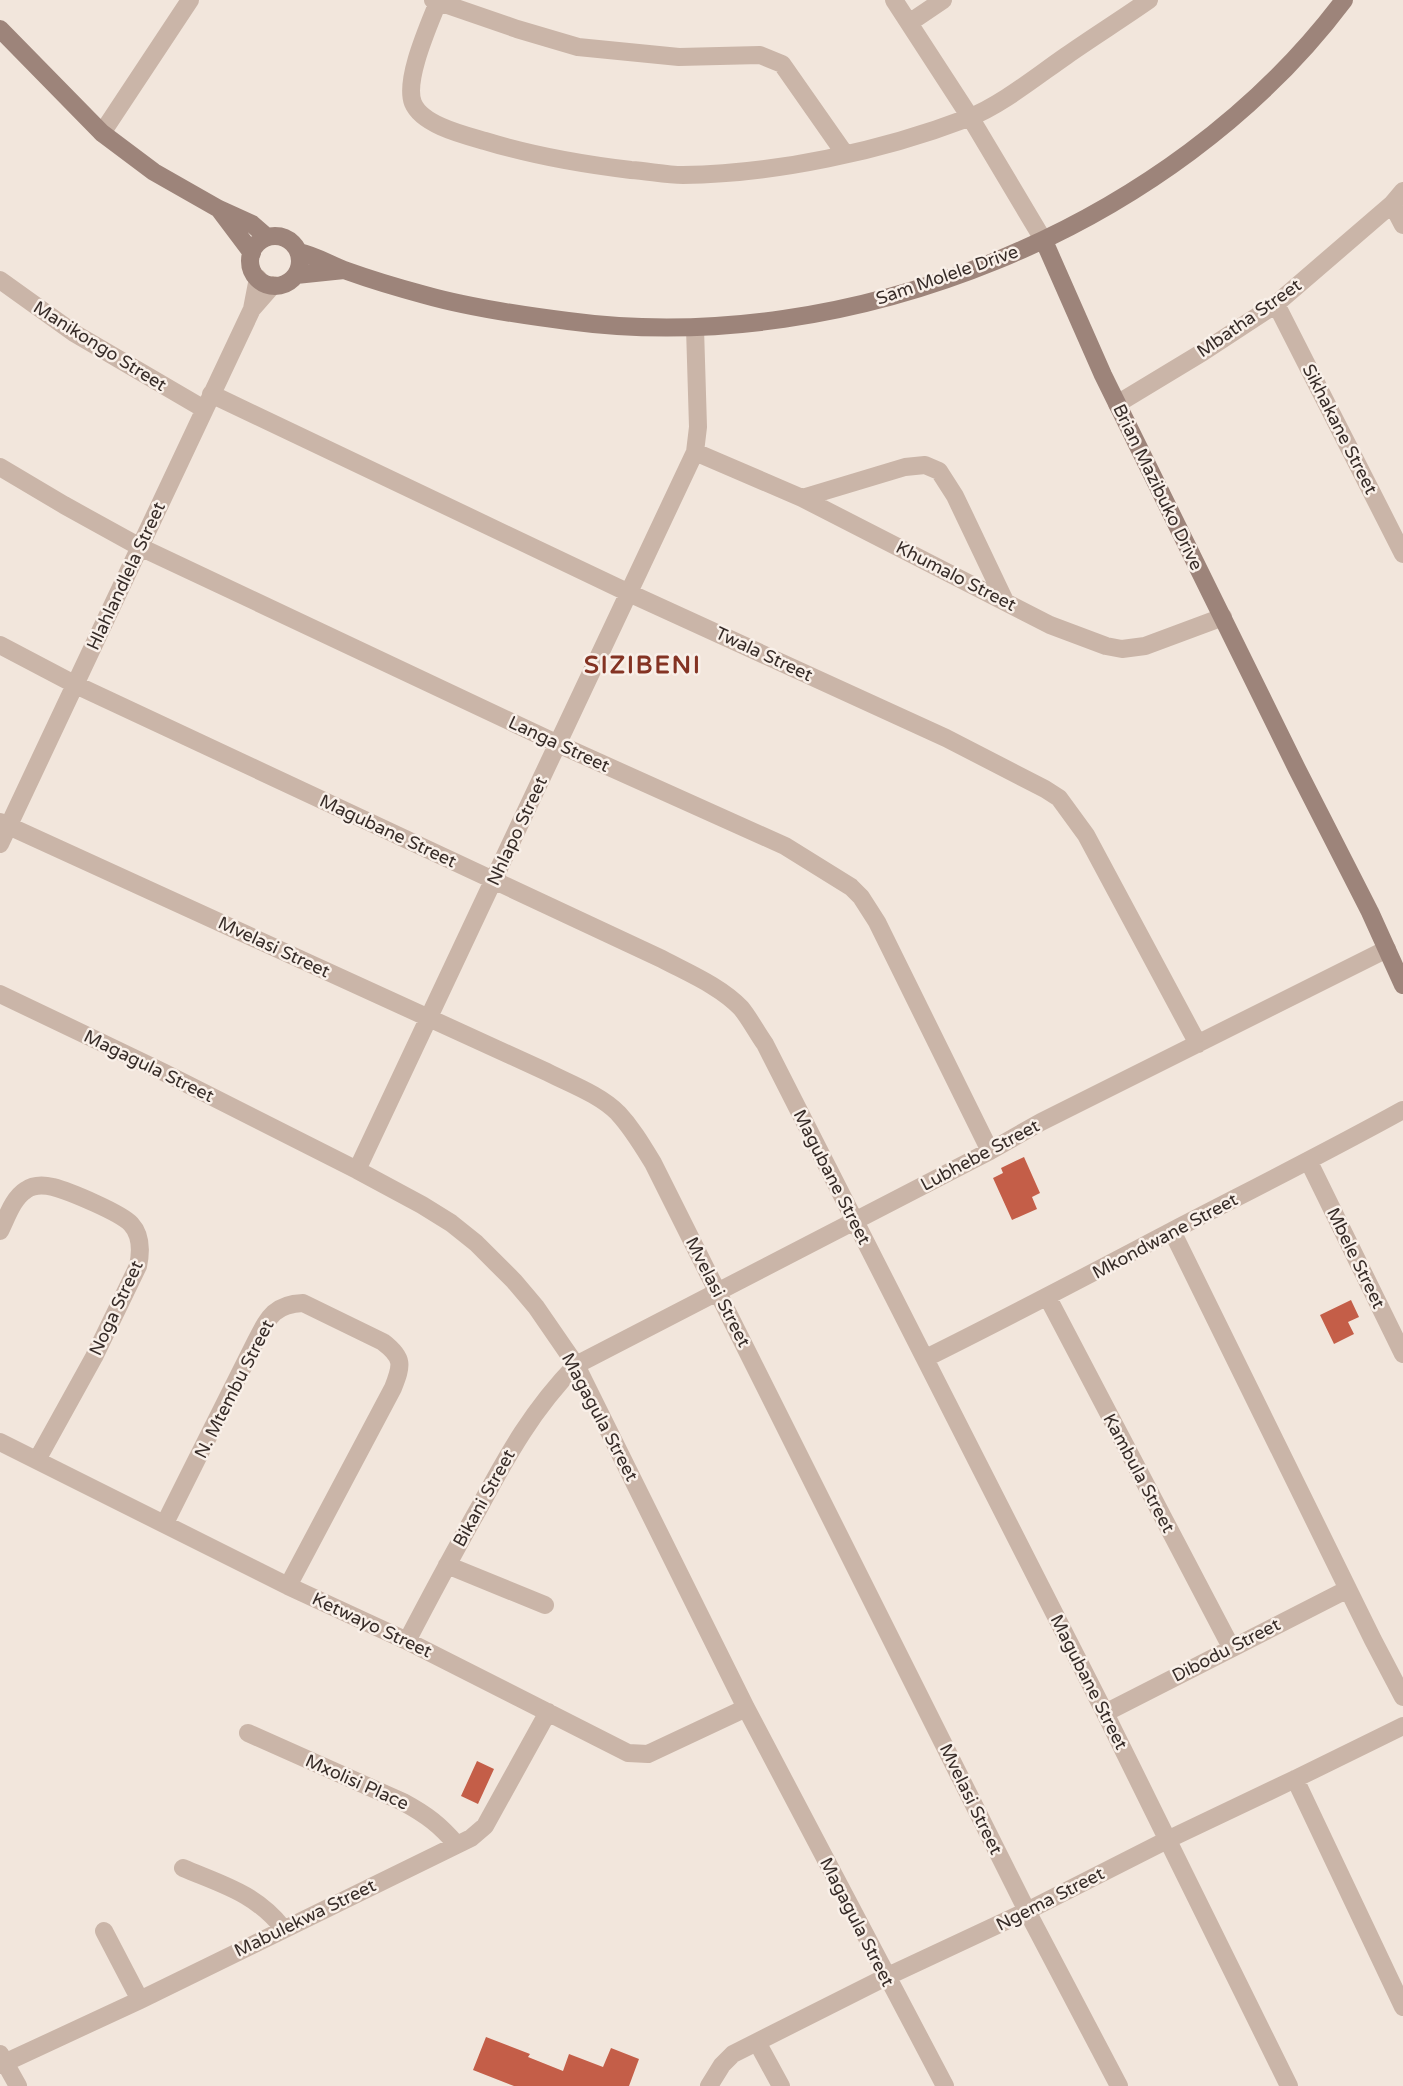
<svg xmlns="http://www.w3.org/2000/svg" width="1403" height="2086" font-family="'Varela Round',sans-serif">
<style>
.building{fill:#c45e48}
.lines{fill:none;stroke-linecap:round;stroke-linejoin:round}
.street{stroke:#cab5a8;stroke-width:18}
.secondary{stroke:#9d847a;stroke-width:18}
.labels{text-anchor:middle;stroke-width:5;stroke-linejoin:round;paint-order:stroke}
.street-label{font-size:18px;fill:#372c28;stroke:#f9f0e9}
.district-label{font-size:24px;font-weight:bold;letter-spacing:2px;fill:#843323;stroke:#f9f0e9}
</style>
<rect width="100%" height="100%" fill="#f2e6dc"/>
<path class="building" d="M1024,1157L1040,1193L1032,1197L1037,1209L1012,1220L993,1178L1003,1173L1001,1168Z
M1351,1300L1359,1317L1348,1322L1354,1334L1334,1344L1320,1315Z
M477,1761L494,1769L478,1804L461,1796Z
M486,2037L530,2054L528,2057L563,2071L569,2054L603,2067L611,2048L639,2059L629,2086H514L473,2070Z"/>
<g class="lines">
<path class="street" d="M433,0L517,29L578,47L679,57L760,55L782,64L845,154
M894,0L970,117L1044,241
M438,2C429,25 404,80 413,103C422,125 464,135 485,141C534,156 580,164 631,170C648,171 666,175 683,175C775,174 882,151 968,118C1000,106 1037,76 1066,56C1093,37 1122,19 1149,0
M909,23L943,0
M102,133L190,0
M1392,204L1403,225
M0,280L74,333L204,409
M1276,304L1403,554
M252,309L273,285
M211,394L629,593L946,738L1045,789L1059,798L1086,835L1198,1044
M1117,404L1203,352L1276,304L1392,204L1403,191
M695,452L802,498L1050,625L1106,646L1122,649L1145,646L1223,617
M0,467L64,505L140,547L558,744L785,846L851,887L861,897L877,922L990,1151
M802,498L905,467L925,465L939,471L955,496L1005,601
M0,645L76,685L662,959C688,973 720,986 741,1008C750,1019 757,1033 765,1044L1105,1713L1289,2086
M0,822L547,1072C570,1084 599,1094 618,1113C632,1128 642,1145 653,1163L1027,1911L1119,2086
M0,844L252,309L258,278
M0,994L163,1072L357,1170L422,1205L451,1223L476,1243L514,1281L536,1307L576,1365L746,1708L945,2086
M1309,1162L1403,1354
M357,1170L695,452L698,427L695,328
M0,1231C7,1217 13,1198 26,1190C33,1185 44,1185 53,1187C69,1191 121,1213 131,1224C142,1236 141,1252 138,1266L94,1357L37,1460
M1172,1231L1373,1640L1403,1697
M1048,1298L1231,1647
M926,1358C1009,1317 1090,1274 1172,1231C1249,1191 1327,1152 1403,1110
M0,1442L288,1586L407,1641L628,1753L648,1754L746,1708
M165,1523L256,1341C268,1318 274,1304 303,1303L383,1342C404,1358 402,1365 393,1388L288,1586
M447,1565L545,1605
M407,1641C430,1597 454,1552 479,1508C508,1454 533,1409 576,1365L990,1151L1041,1122L1387,949
M1105,1713L1348,1589
M248,1733L403,1802C427,1815 440,1825 457,1845
M1295,1779L1403,2007
M183,1868C223,1885 255,1893 283,1928
M104,1931L140,2000
M757,2042L781,2086
M0,2054L18,2086
M0,2065L140,2000L471,1838L485,1826L548,1712
M709,2086L722,2065L733,2054L886,1977L1027,1911L1167,1840L1295,1779L1403,1726"/>
<path class="secondary" d="M0,29L102,133L154,172L219,209L252,224L267,237
M219,209L252,253
M250 261a25 25 0 1 1 50 0a25 25 0 1 1-50 0Z
M1044,241L1103,375L1297,769L1370,912L1403,985
M299,252C317,256 330,265 347,271C372,280 399,288 425,295C471,308 520,315 568,321C849,359 1173,228 1344,0
M296,275L344,270"/>
</g>
<g class="labels">
<g class="street-label">
<text transform="translate(947 275) rotate(-19)" y="6">Sam Molele Drive</text>
<text transform="translate(1249 318) rotate(-35)" y="6">Mbatha Street</text>
<text transform="translate(100 346) rotate(32)" y="6">Manikongo Street</text>
<text transform="translate(1340 429) rotate(63)" y="6">Sikhakane Street</text>
<text transform="translate(1158 487) rotate(64)" y="6">Brian Mazibuko Drive</text>
<text transform="translate(126 576) rotate(-65)" y="6">Hlahlandlela Street</text>
<text transform="translate(956 576) rotate(27)" y="6">Khumalo Street</text>
<text transform="translate(764 654) rotate(25)" y="6">Twala Street</text>
<text transform="translate(559 744) rotate(25)" y="6">Langa Street</text>
<text transform="translate(388 831) rotate(25)" y="6">Magubane Street</text>
<text transform="translate(517 831) rotate(-65)" y="6">Nhlapo Street</text>
<text transform="translate(274 947) rotate(25)" y="6">Mvelasi Street</text>
<text transform="translate(149 1066) rotate(26)" y="6">Magagula Street</text>
<text transform="translate(980 1155) rotate(-28)" y="6">Lubhebe Street</text>
<text transform="translate(832 1177) rotate(63)" y="6">Magubane Street</text>
<text transform="translate(1165 1236) rotate(-28)" y="6">Mkondwane Street</text>
<text transform="translate(1356 1258) rotate(64)" y="6">Mbele Street</text>
<text transform="translate(718 1292) rotate(63)" y="6">Mvelasi Street</text>
<text transform="translate(116 1308) rotate(-65)" y="6">Noga Street</text>
<text transform="translate(234 1389) rotate(-63)" y="6">N. Mtembu Street</text>
<text transform="translate(600 1417) rotate(62)" y="6">Magagula Street</text>
<text transform="translate(1139 1473) rotate(62)" y="6">Kambula Street</text>
<text transform="translate(484 1498) rotate(-61)" y="6">Bikani Street</text>
<text transform="translate(372 1625) rotate(25)" y="6">Ketwayo Street</text>
<text transform="translate(1226 1650) rotate(-27)" y="6">Dibodu Street</text>
<text transform="translate(1089 1682) rotate(63)" y="6">Magubane Street</text>
<text transform="translate(357 1782) rotate(24)" y="6">Mxolisi Place</text>
<text transform="translate(971 1799) rotate(64)" y="6">Mvelasi Street</text>
<text transform="translate(1050 1899) rotate(-27)" y="6">Ngema Street</text>
<text transform="translate(305 1918) rotate(-26)" y="6">Mabulekwa Street</text>
<text transform="translate(857 1922) rotate(63)" y="6">Magagula Street</text>
</g>
<g class="district-label">
<text x="643" y="673">SIZIBENI</text>
</g>
</g>
</svg>
